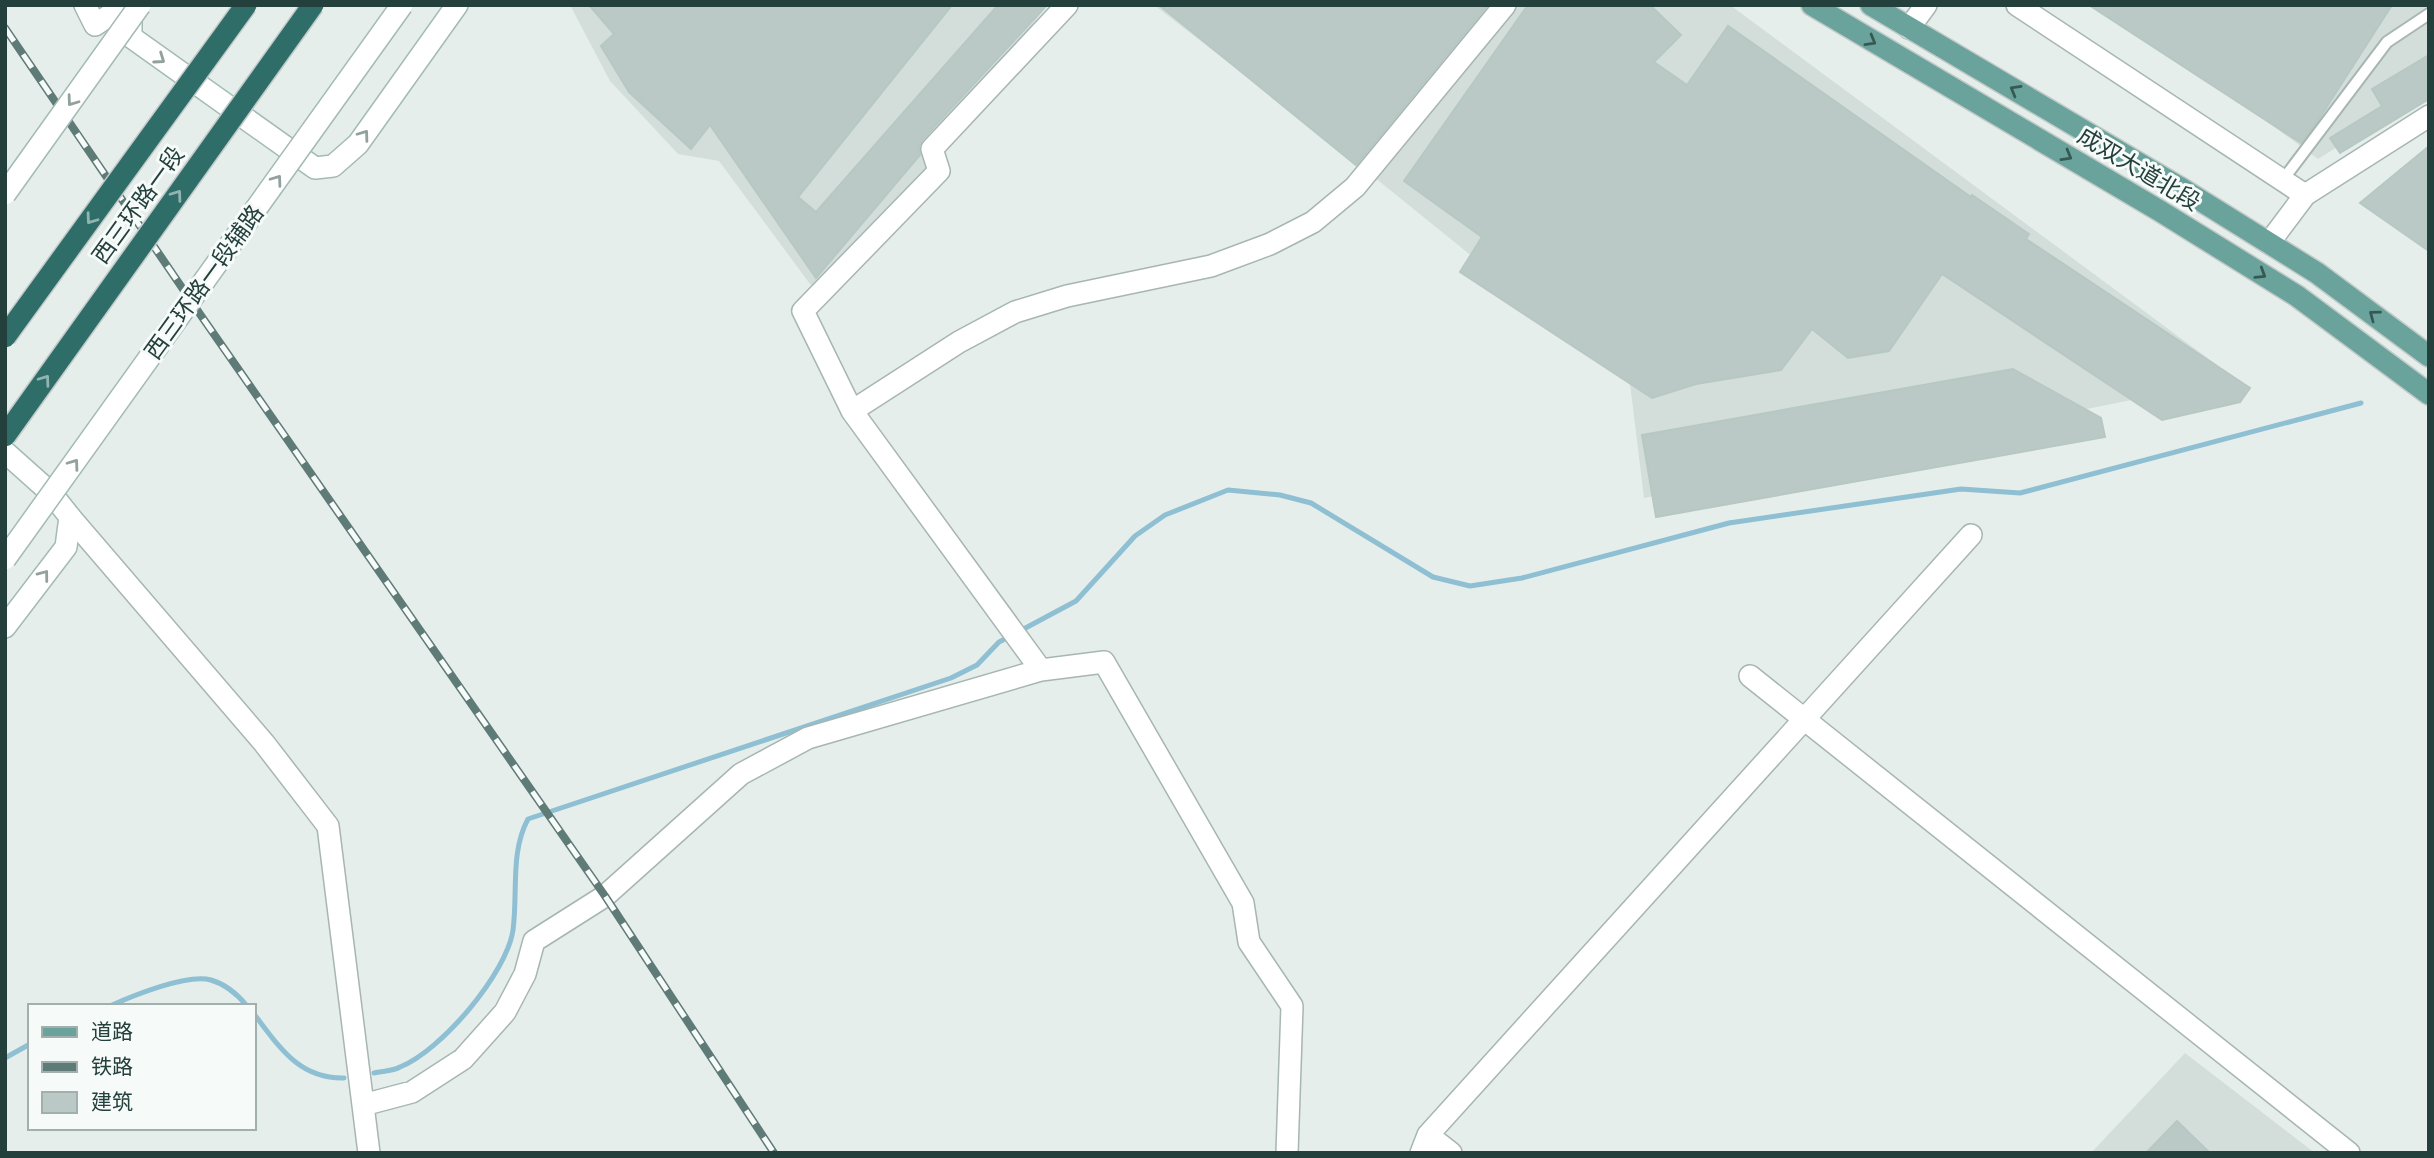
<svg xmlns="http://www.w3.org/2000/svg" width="2434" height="1158" font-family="'Archivo Narrow','Noto Sans SC',sans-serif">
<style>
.built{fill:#d3deda}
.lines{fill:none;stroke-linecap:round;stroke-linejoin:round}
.stream{stroke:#8ebfd2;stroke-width:5}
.building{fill:#bac9c5;stroke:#b7c8c3;stroke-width:2}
.lane-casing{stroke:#a7b6b3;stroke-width:14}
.street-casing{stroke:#a7b6b3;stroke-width:24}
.secondary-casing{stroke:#a3bab5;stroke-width:24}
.primary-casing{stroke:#c2cac8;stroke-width:24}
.lane{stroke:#fff;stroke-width:10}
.street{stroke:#fff;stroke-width:21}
.secondary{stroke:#fff;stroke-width:21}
.primary{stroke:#6aa39c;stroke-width:21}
.rail-casing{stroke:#5f7b77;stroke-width:8}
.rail{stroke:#f6faf9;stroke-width:5;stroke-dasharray:16;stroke-linecap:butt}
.secondary-bridge-casing{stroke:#a3bab5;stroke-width:24;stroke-linecap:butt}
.highway-bridge-casing{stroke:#c2cac8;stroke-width:24;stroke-linecap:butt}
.secondary-bridge{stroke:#fff;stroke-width:21}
.highway-bridge{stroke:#2f6d68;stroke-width:21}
.oneway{stroke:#365954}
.oneway2{stroke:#92a09e}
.oneway3{stroke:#92b4b0}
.labels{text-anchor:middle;stroke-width:6;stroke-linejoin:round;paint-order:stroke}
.street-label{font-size:23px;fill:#24403c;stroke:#f6faf9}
</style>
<rect width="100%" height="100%" fill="#e5eeeb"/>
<path class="built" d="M570,5H1048L925,157L932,171L813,288L719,161L678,154L610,81Z
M1154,5H1730L2236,379L1644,498L1630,384L1322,135Z
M2108,5H2429V90L2318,159Z
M2185,1053L2315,1153H2091Z"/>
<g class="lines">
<path class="stream" d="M1018,632L1076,601L1135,536L1165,515L1228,490L1280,495L1311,503L1433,577L1470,586L1522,578L1729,523L1961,489L2020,493L2361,403
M110,1006C132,996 188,973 211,980C225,984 238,995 247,1006
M254,1014C279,1046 298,1079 344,1078
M5,1058L30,1044
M374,1073C383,1071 393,1071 400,1067C441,1051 507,973 513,930C518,893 510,852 528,819L951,678L977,665L999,642L1009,637"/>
</g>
<path class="building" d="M589,5H952L798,197L816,212L998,5H1047L922,140L919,147L920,155L816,278L710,125L691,149L629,92L601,46L614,34Z
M1159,5H1488L1356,165Z
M1528,5H1650L1681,35L1654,62L1687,85L1728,26L1971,197L1972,195L2029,234L2026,239L2250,388L2240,402L2162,420L1942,274L1889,351L1848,358L1812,329L1781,370L1696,384L1652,398L1460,272L1482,237L1404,181Z
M2089,5H2392L2319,119L2301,143Z
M2429,55V99L2340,153L2330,138L2382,106L2372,89Z
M2429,146V251L2360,203Z
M2013,369L2101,418L2105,437L1656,517L1642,435Z
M2177,1121L2210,1153H2146Z"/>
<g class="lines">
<g class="lane-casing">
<path id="lane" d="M2282,181L2387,42L2429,14"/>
</g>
<g class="street-casing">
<path id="street" d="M85,5L95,25L125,5
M2017,5L2305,195
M1909,28L1926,5
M2269,243L2305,195L2429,116
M852,411L959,342L1015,312L1067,296L1211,266L1270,244L1313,222L1355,187L1505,5
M70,517L264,743L328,826L369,1153
M1041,670L852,411L803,311L939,171L932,149L1067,5
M1750,676L2349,1153
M363,1105L412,1092L463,1059L505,1012L525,974L534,941L605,896L741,774L808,738L1041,670L1104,662L1243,903L1249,942L1292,1006L1287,1153
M1428,1135L1451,1153
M1421,1153L1428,1135L1971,535"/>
</g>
<g class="secondary-casing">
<path id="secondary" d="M131,7V37L315,168L333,166L358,144L457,5
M5,452L51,493L70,517L66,547L5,627"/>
</g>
<g class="primary-casing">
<path id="primary" d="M1812,5L2160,211L2297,296L2429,394
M1871,5L2179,187L2317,273L2429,356"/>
</g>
<use href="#lane" class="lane"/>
<use href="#street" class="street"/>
<use href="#secondary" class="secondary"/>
<use href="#primary" class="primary"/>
<g class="rail-casing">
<path id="rail" d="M5,28L202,317L605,896L774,1153"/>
</g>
<use href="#rail" class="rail"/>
<g class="secondary-bridge-casing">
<path id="secondary-bridge" d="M5,194L140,5
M5,559L402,5"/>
</g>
<g class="highway-bridge-casing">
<path id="highway-bridge" d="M5,337L246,5
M5,436L313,5"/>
</g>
<use href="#secondary-bridge" class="secondary-bridge"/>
<use href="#highway-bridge" class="highway-bridge"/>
</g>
<defs><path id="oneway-chevron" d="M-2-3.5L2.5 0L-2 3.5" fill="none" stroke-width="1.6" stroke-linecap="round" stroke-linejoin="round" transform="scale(1.75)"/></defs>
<g class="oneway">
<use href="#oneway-chevron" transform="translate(1871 41) rotate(30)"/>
<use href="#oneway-chevron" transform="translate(2015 90) rotate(-150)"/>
<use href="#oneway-chevron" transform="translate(2067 156) rotate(30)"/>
<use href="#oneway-chevron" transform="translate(2261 274) rotate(32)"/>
<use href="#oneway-chevron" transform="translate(2374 315) rotate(-143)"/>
</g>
<g class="oneway2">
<use href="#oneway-chevron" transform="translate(160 59) rotate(35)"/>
<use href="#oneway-chevron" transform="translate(72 101) rotate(126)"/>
<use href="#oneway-chevron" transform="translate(364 135) rotate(-54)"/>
<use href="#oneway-chevron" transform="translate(277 180) rotate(-54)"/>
<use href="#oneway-chevron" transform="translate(74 464) rotate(-54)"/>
<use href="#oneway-chevron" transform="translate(44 575) rotate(-53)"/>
</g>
<g class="oneway3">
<use href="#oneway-chevron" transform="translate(177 195) rotate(-54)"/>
<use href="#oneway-chevron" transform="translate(91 219) rotate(126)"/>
<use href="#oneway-chevron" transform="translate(45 380) rotate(-54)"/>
</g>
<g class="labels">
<g class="street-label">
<text transform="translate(2139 169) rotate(31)" y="8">成双大道北段</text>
<text transform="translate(138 205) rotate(-54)" y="8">西三环路一段</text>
<text transform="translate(204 282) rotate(-54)" y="8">西三环路一段辅路</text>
</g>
</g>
<rect width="2434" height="1158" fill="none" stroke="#24403c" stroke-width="14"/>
<rect x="28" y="1004" width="228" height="126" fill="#f6faf9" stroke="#a2b0ad" stroke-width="2"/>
<rect x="42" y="1027" width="35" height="10" fill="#6aa39c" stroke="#a2b0ad" stroke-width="2"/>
<text x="91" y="1039" font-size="21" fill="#24403c">道路</text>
<rect x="42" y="1062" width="35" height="10" fill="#5f7b77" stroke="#a2b0ad" stroke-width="2"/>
<text x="91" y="1074" font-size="21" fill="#24403c">铁路</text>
<rect x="42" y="1092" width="35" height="21" fill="#bac9c5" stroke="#a2b0ad" stroke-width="2"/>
<text x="91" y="1109" font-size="21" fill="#24403c">建筑</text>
</svg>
